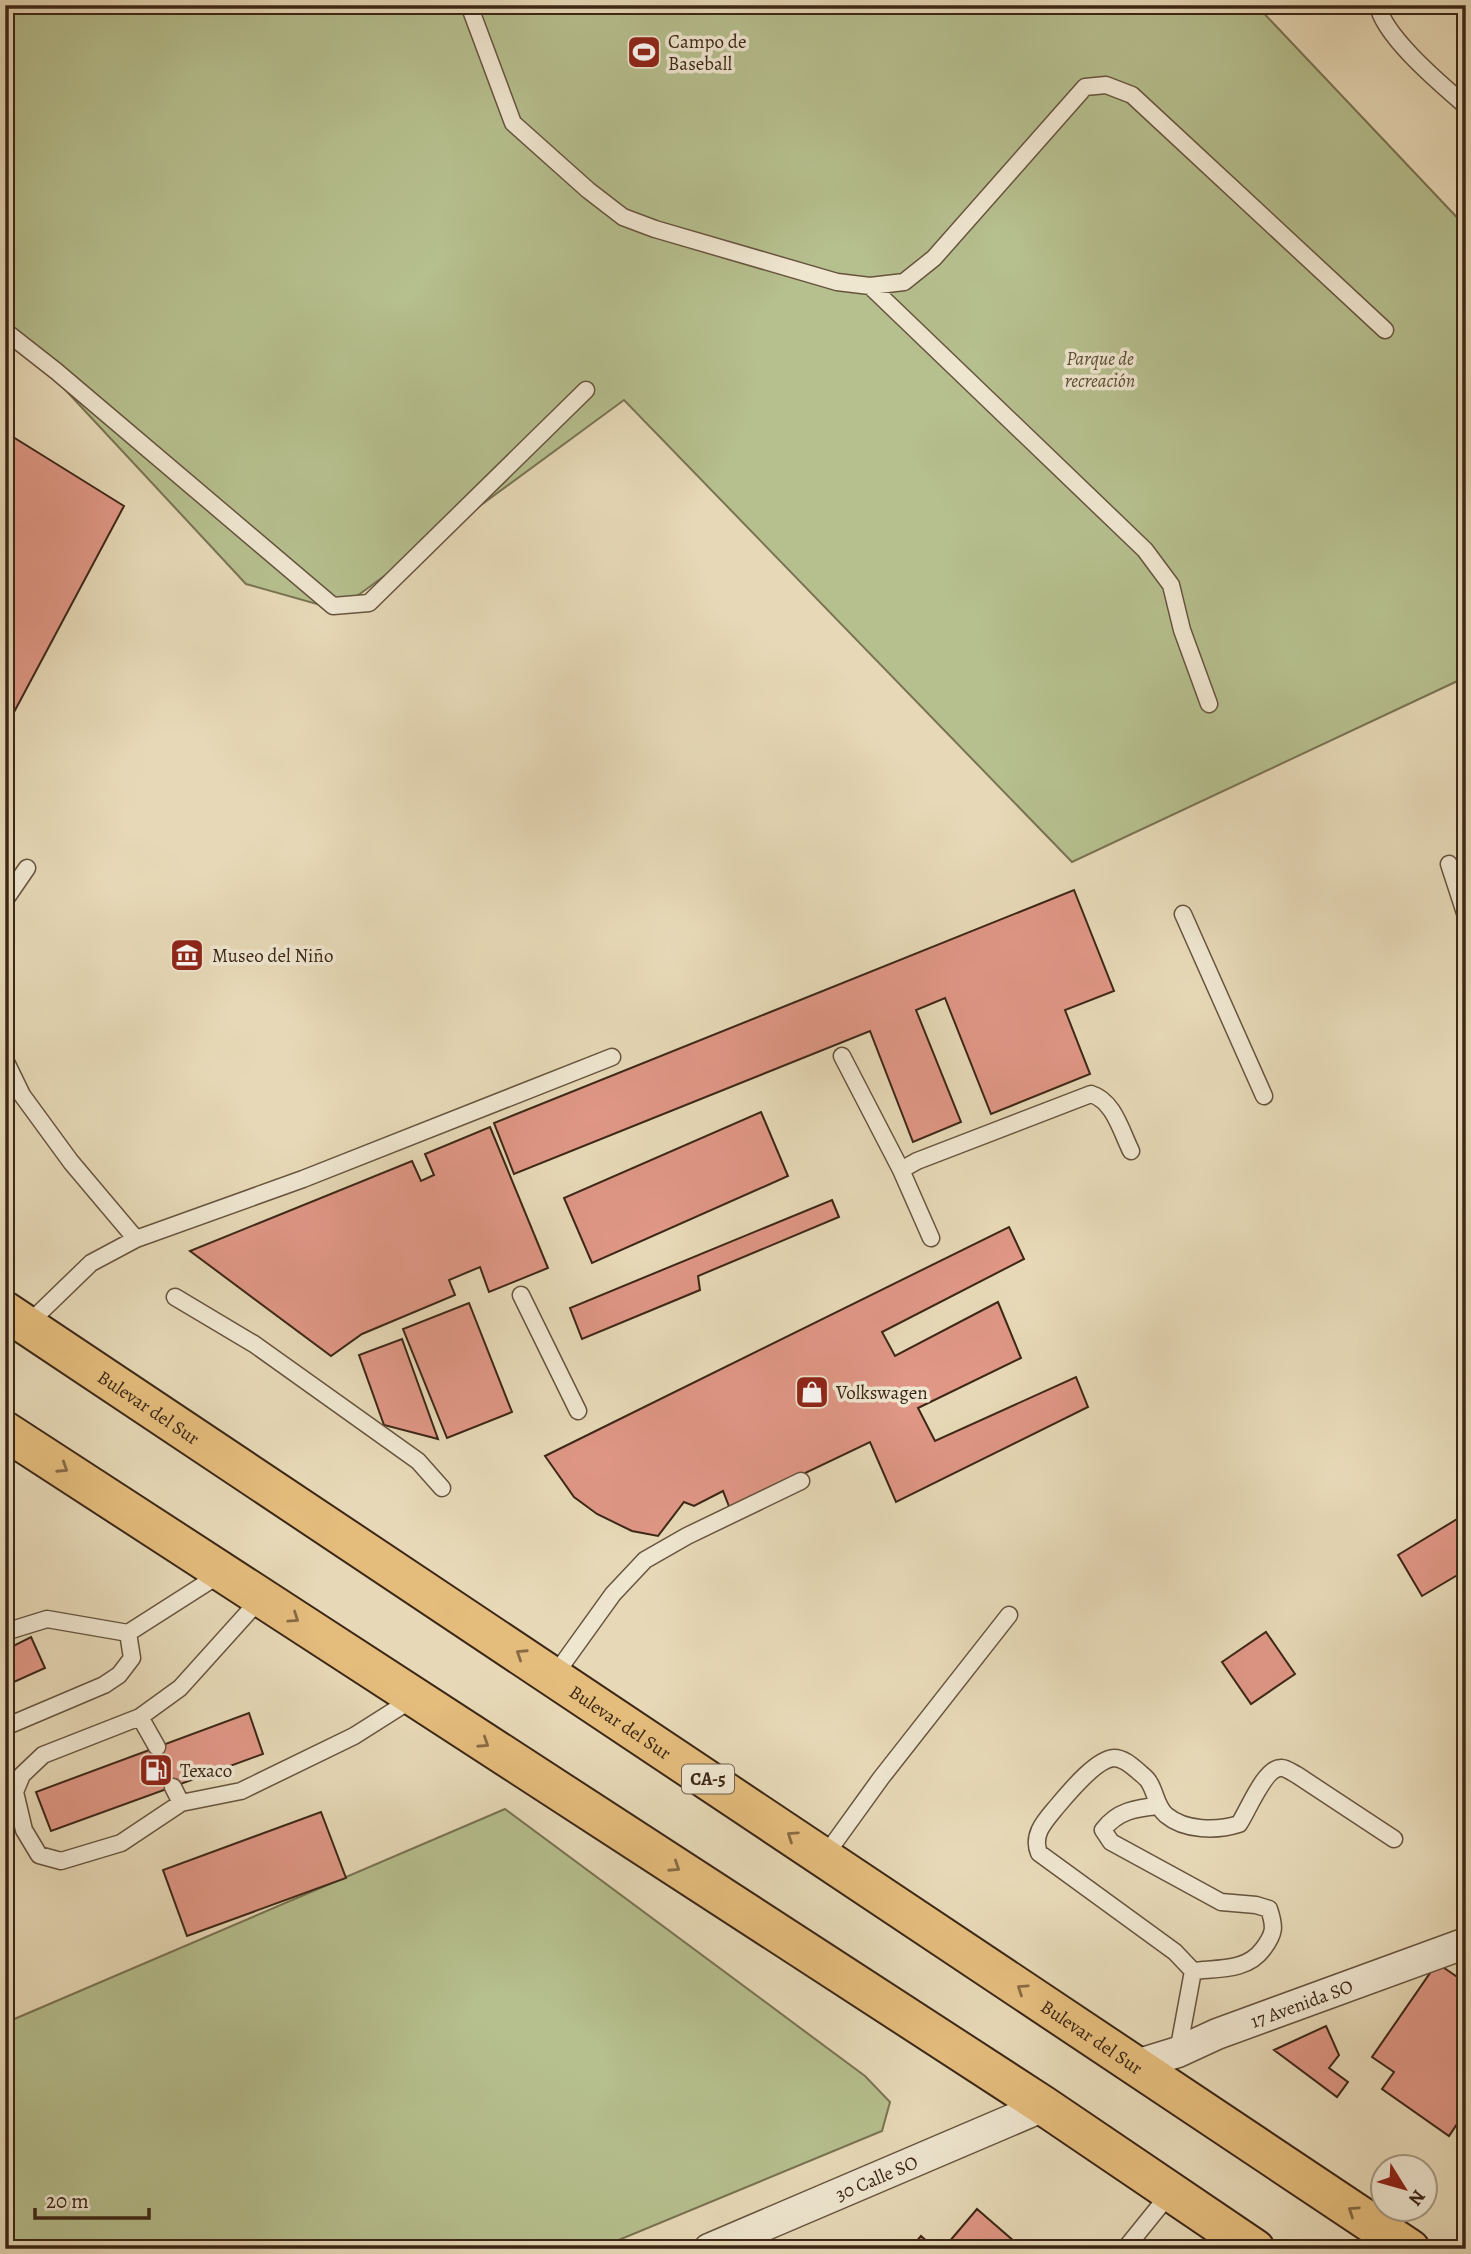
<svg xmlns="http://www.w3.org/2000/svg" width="1471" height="2254" font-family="Alegreya,serif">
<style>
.green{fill:#b6bf8e;stroke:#797352;stroke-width:2}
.building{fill:#e09786;stroke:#3c2716;stroke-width:2}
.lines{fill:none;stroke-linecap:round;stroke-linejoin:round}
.service-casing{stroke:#67543e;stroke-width:19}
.minor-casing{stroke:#67543e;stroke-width:33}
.trunk-casing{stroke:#3c2716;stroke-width:42}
.service{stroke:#efe6d0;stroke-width:16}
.minor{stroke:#efe6d0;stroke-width:30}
.trunk{stroke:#e4bc7c;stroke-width:38}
.oneway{stroke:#886a44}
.labels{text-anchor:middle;stroke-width:7;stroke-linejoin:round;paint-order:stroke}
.shield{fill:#efe6d0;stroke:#72604e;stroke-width:2}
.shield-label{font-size:18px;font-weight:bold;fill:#3c2716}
.poi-label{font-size:19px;fill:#3c2716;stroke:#efe6d0;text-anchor:start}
.park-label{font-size:19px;font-style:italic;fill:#5a4d34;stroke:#efe6d0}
.street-label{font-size:19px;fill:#3c2716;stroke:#efe6d0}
</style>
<rect width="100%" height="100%" fill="#e7d9b7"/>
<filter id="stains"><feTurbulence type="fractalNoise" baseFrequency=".00286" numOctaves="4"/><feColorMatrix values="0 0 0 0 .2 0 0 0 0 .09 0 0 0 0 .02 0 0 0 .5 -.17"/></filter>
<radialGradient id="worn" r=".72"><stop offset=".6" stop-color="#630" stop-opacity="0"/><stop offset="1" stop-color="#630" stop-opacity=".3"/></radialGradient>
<path class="green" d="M5,5H1256L1466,227V677L1072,862L624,400L338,610L246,584L5,325Z
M505,1809L865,2076L890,2102L882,2131L597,2249H5V2023Z"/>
<path class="building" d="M5,432L124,506L5,729Z
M1074,890L1114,991L1065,1010L1090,1074L991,1114L945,998L916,1010L961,1122L913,1142L870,1031L514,1174L494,1123Z
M761,1112L788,1176L592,1263L564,1198Z
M490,1127L548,1268L489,1292L480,1267L449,1280L455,1295L362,1334L331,1356L190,1251L412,1161L421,1181L434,1175L425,1154Z
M832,1200L839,1217L698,1276L700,1290L582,1339L570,1308Z
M1009,1227L1024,1259L882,1332L895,1356L998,1302L1021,1358L918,1408L935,1441L1076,1377L1088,1407L896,1502L870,1442L730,1509L723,1491L694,1506L684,1502L658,1536L632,1531L597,1514L574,1497L545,1456Z
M469,1303L512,1412L447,1438L403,1329Z
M402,1339L438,1439L384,1425L359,1355Z
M1462,1516L1466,1522V1570L1422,1596L1398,1555Z
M1266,1632L1295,1674L1251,1704L1222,1662Z
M31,1637L45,1668L5,1686V1650Z
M249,1713L263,1754L51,1831L36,1792Z
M321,1812L346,1878L187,1936L163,1870Z
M1437,1963L1466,1983V2117L1463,2115L1449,2136L1382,2089L1394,2072L1372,2057Z
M1326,2026L1339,2055L1329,2068L1348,2082L1337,2097L1274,2050Z
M977,2209L1023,2249H943Z
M921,2236L936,2249H910Z"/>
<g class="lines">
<g class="service-casing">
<path id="service" d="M469,5L513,123L588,190L623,217L655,229L837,282L870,286L904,282L934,258L1085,87L1106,85L1132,95L1385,330
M1378,5C1383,36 1442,85 1466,106
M870,286L1145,550L1171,585L1182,630L1209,704
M5,331L56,371L333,606L369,603L586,390
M1449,864L1466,916
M5,900L27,868
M1183,914L1264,1096
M842,1056L901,1170
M5,1060L22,1095L71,1162L136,1239
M931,1238L901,1170L917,1161L1091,1094C1114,1101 1121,1131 1131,1151
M521,1295L578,1411
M175,1297L254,1344L418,1461L442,1488
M27,1325L91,1263L136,1239L303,1179L612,1057
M5,1632L47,1619L128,1633L222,1573
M554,1676L613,1594L645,1560L687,1536L801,1481
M140,1717L43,1755L22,1775L15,1792L24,1830L39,1855L61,1861L121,1843L181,1803
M5,1727L104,1685L119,1675L132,1658L128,1633
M157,1747L140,1717L180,1688L262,1597
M173,1787L181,1803L241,1791L354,1736L414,1698
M1158,1806C1136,1808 1117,1811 1103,1830L1111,1842L1221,1902L1256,1905L1269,1909C1275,1927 1275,1933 1263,1949C1247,1971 1219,1968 1193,1971
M824,1857L881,1778L1009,1615
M1178,2052L1193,1971L1175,1952L1039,1853C1032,1836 1043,1823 1054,1810C1066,1796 1095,1759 1114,1758C1123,1758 1131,1765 1138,1771C1141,1774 1147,1778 1149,1782C1156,1793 1156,1806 1166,1815C1185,1831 1217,1831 1239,1824C1248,1811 1265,1766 1282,1768C1286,1768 1293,1773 1297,1775L1394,1839
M1125,2249L1171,2192"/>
</g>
<g class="minor-casing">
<g id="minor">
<path id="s1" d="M1136,2065L1178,2052L1217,2034L1466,1943"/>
<path id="s2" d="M709,2249L1044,2106"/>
</g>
</g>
<g class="trunk-casing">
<g id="trunk">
<path id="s3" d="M5,1311L1410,2249"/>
<path d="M5,1431L1044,2106L1255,2249"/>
</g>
</g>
<use href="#service" class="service"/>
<use href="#minor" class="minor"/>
<use href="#trunk" class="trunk"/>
</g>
<defs><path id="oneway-chevron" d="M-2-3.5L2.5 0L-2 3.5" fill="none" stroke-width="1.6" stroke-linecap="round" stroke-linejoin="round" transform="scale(1.75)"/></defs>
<g class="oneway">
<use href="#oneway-chevron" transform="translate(63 1468) rotate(33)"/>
<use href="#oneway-chevron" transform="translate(294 1618) rotate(34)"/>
<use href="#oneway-chevron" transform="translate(521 1654) rotate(-147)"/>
<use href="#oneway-chevron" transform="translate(484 1743) rotate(33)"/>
<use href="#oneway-chevron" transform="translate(792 1836) rotate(-146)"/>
<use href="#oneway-chevron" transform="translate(675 1867) rotate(33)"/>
<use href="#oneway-chevron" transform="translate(1022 1989) rotate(-146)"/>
<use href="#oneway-chevron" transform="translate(1353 2211) rotate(-146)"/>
</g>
<defs>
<g id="stadium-square" transform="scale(1.75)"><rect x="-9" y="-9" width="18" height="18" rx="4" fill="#8f2418" stroke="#efe6d0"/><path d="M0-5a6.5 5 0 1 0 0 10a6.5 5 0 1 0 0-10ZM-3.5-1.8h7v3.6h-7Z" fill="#fff"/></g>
<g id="museum-square" transform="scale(1.75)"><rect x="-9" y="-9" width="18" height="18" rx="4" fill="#8f2418" stroke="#efe6d0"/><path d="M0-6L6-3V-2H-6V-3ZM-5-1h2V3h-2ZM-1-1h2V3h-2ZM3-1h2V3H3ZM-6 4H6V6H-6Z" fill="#fff"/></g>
<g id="shop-square" transform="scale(1.75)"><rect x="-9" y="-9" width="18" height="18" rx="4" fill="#8f2418" stroke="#efe6d0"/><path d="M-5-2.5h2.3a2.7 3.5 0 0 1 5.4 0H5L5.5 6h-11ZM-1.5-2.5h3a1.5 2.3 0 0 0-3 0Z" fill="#fff"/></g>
<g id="fuel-square" transform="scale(1.75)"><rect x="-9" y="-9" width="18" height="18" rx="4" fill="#8f2418" stroke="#efe6d0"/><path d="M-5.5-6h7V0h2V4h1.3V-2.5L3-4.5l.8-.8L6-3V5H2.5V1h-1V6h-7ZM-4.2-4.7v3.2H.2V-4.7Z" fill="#fff"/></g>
</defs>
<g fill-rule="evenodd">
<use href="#stadium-square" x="644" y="52"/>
<use href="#museum-square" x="187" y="955"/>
<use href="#shop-square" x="812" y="1392"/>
<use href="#fuel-square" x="156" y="1770"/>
</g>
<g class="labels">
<rect class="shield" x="682" y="1764.5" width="52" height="29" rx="5"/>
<g class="shield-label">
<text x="708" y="1785">CA-5</text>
</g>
<g class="poi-label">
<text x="668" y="48">Campo de<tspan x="668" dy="22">Baseball</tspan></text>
<text x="212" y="962">Museo del Niño</text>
<text x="836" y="1399">Volkswagen</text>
<text x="180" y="1777">Texaco</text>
</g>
<g class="park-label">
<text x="1100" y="365">Parque de<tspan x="1100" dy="22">recreación</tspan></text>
</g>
<g class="street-label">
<text dy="7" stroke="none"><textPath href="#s3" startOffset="173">Bulevar del Sur</textPath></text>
<text dy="7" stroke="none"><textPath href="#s3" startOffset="740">Bulevar del Sur</textPath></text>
<text dy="7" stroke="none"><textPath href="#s1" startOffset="177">17 Avenida SO</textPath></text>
<text dy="7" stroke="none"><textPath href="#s3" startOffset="1307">Bulevar del Sur</textPath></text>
<text dy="7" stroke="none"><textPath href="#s2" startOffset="182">30 Calle SO</textPath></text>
</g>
</g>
<rect width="1471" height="2254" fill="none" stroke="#e7d9b7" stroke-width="28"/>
<rect x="7" y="7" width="1457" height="2240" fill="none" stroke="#3c2716" stroke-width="3.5"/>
<rect x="14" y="14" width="1443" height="2226" fill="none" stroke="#3c2716" stroke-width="2"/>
<g transform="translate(1404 2188) rotate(127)"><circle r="33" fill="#efe6d0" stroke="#a79a86" stroke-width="2"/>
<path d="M0-5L12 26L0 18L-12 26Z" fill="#8f2418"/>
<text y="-10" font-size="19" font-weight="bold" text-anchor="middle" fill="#3c2716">N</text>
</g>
<path d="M35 2208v10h114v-10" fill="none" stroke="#3c2716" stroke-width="3.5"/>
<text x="46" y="2208" font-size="21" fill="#3c2716" stroke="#efe6d0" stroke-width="5" paint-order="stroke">20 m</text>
<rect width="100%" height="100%" filter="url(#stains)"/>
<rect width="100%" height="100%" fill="url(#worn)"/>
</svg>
